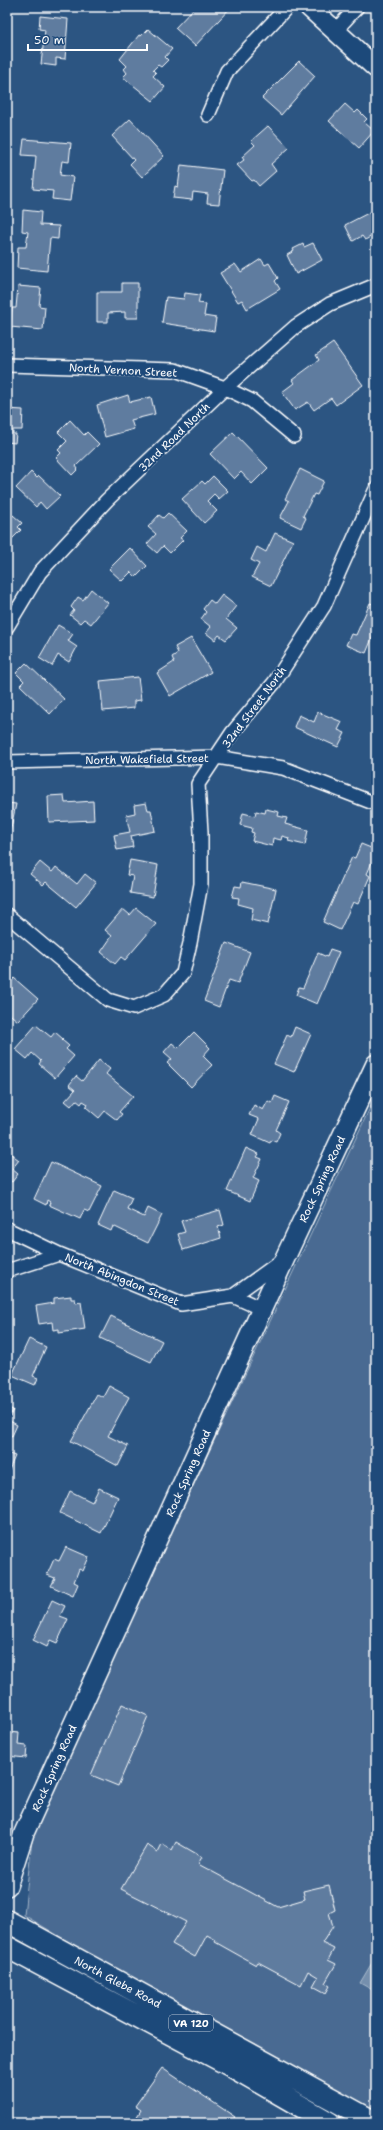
<svg xmlns="http://www.w3.org/2000/svg" width="383" height="2130" font-family="'Shantell Sans',sans-serif">
<style>
.green{fill:#486b92;stroke:#a4b5c8}
.water{fill:#748fad;stroke:#acbcce}
.building{fill:#5e7c9f;stroke:#fff}
.lines{fill:none;stroke-linecap:round;stroke-linejoin:round}
.street-casing{stroke:#fff;stroke-width:16}
.secondary-casing{stroke:#fff;stroke-width:22}
.primary-casing{stroke:#fff;stroke-width:24}
.street{stroke:#1f4a7a;stroke-width:13}
.secondary{stroke:#1f4a7a;stroke-width:19}
.primary{stroke:#1f4a7a;stroke-width:21}
.labels{text-anchor:middle;stroke-width:4;stroke-linejoin:round;paint-order:stroke}
.shield{fill:#1f4a7a;stroke:#bcc9d7;stroke-width:1}
.shield-label{font-size:10px;font-weight:bold;fill:#fff}
.street-label{font-size:11px;fill:#fff;stroke:#1f4a7a}
</style>
<rect width="100%" height="100%" fill="#2c5582"/>
<filter id="ink" filterUnits="userSpaceOnUse"><feTurbulence type="fractalNoise" baseFrequency=".025" numOctaves="2"/><feDisplacementMap in="SourceGraphic" scale="8" xChannelSelector="R" yChannelSelector="G"/><feConvolveMatrix kernelMatrix="1 2 1 2 8 2 1 2 1" color-interpolation-filters="sRGB"/></filter>
<g filter="url(#ink)">
<path class="green" d="M376,1095V2111L120,1973L24,1915L32,1840L88,1710Z"/>
<path class="water" d="M376,1956V1992L360,1983Z"/>
<path class="building" d="M195,7H231L195,46L175,28Z
M40,16L68,19L65,59L56,58V66L41,64L45,30L39,29Z
M148,29L172,49L165,57L168,60L161,67L158,65L153,70L156,73L153,76L165,87L153,101L123,77L127,73L124,69L127,66L120,59L139,35L141,36Z
M299,61L315,76L281,115L262,98Z
M345,104L355,113L358,110L367,119L364,122L374,131L359,148L329,121Z
M130,119L164,156L142,177L130,164L134,160L112,136Z
M268,126L289,148L271,164L276,171L259,186L254,180L252,181L237,165L244,160L242,157L255,145L251,141Z
M24,139L71,143L69,162L62,161L60,175L73,177L70,201L52,199L53,191L33,189L36,156L22,155Z
M181,165L223,170L219,204L207,203L208,194L193,192L192,200L173,198L175,186L178,187Z
M376,209V234L365,240L362,236L353,241L345,225Z
M23,210L41,212L40,225L59,226L58,239L50,238L47,271L17,268L18,247H26L28,232L22,231Z
M313,243L322,260L296,274L287,255L294,251L293,249L303,244L304,247Z
M261,259L265,265L269,263L278,278L275,281L280,289L247,309L242,300L238,302L220,273L235,264L241,272Z
M122,283H138V318H125V312L108,313V322H97V292H122Z
M18,286L41,288L39,306L45,307L43,330L10,327L12,308H16Z
M185,293L200,295L198,303L206,304L204,316L216,318L214,331L162,323L166,297L184,299Z
M333,343L363,385L336,405L331,398L314,410L308,402L295,410L282,392L294,383L292,380L319,360L316,355Z
M128,395L130,402L151,397L155,414L131,420L134,429L105,437L97,405Z
M7,409L23,410L22,430H13V434H16L15,443L7,442Z
M70,420L84,435L87,432L99,444L76,466L78,469L72,475L56,458L61,453L58,450L67,441L58,432Z
M233,432L268,468L252,484L241,472L234,479L210,454Z
M300,469L324,481L317,495L314,494L303,516L306,518L301,528L280,518L289,501L285,499Z
M31,472L37,478L39,476L60,496L46,509L40,502L36,507L16,488Z
M213,476L228,491L219,499L214,494L207,501L217,511L204,523L182,499L202,481L205,484Z
M168,513L187,531L180,538L183,540L170,553L163,546L157,553L147,544L156,534L148,527L159,515L163,518Z
M13,515L22,523L18,527L21,530L10,541L7,539V518L9,520Z
M275,533L293,541L271,586L252,577L259,564L251,560L257,547L266,552Z
M130,548L147,566L136,577L131,572L122,581L109,569Z
M91,589L108,603L91,624L84,619L80,623L70,615L74,610L71,607L78,597L83,600Z
M222,595L236,606L226,619L237,628L226,640L219,635L215,640L206,633L211,627L201,619L206,612L203,609L210,600L215,604Z
M370,603L376,605V629L366,653L346,645L351,634L356,635Z
M58,625L73,634L68,641L77,647L69,662L58,655L52,666L39,658Z
M191,638L211,672L170,696L157,673L174,662L172,657L178,653L175,647Z
M26,663L64,699L50,714L20,685L24,681L16,673Z
M138,677L141,700L134,701V708L103,711L100,681Z
M318,712L342,722L338,730L345,733L338,747L294,727L299,715L314,722Z
M64,795L65,803L93,801L94,820L49,822L48,796Z
M7,803L16,804L7,847Z
M146,803L148,810H151L155,831L131,836L133,847L117,850L114,835L130,832L126,815L135,813L134,805Z
M266,809L279,812L278,816L287,818L285,824L308,830L305,845L288,841L289,838L282,836L281,840L273,838L272,846L252,841L254,833L251,832L252,828L240,825L243,813L255,816L256,811L265,813Z
M361,844L376,850V853L367,874L370,876L358,904L353,902L340,930L323,922L352,857L355,858Z
M130,860L158,865L153,897L130,893L133,876L127,875Z
M40,862L52,872L56,867L77,884L85,874L96,883L76,907L46,882L43,885L30,874Z
M242,882L276,889L268,924L251,920L253,908L238,904L239,898L232,897L235,886L241,887Z
M136,908L156,924L125,960L121,957L115,964L101,952L112,936L105,930L123,909L130,915Z
M226,943L250,952L238,983L229,980L219,1007L204,1001Z
M330,949L339,952L317,1004L296,995L299,987L303,988L318,953L327,957Z
M14,978L38,999L18,1021L7,1012V987Z
M36,1025L51,1037L55,1032L63,1039L62,1040L69,1046L66,1049L74,1056L55,1078L39,1064L41,1061L32,1053L27,1059L15,1049Z
M295,1027L311,1034L294,1072L274,1064L287,1035L291,1037Z
M194,1032L210,1048L203,1056L212,1065L191,1087L167,1063L172,1059L164,1052L172,1043L178,1048Z
M99,1060L110,1069L106,1074L133,1096L119,1112L122,1114L117,1120L105,1111L99,1118L86,1107L88,1104L83,1101L81,1104L76,1100L71,1106L65,1101L75,1090L69,1085L76,1076L82,1081Z
M275,1096L289,1102L276,1130L280,1133L276,1142L271,1140L270,1143L252,1135L259,1119L249,1115L254,1105L263,1110L268,1101L272,1103Z
M246,1148L259,1154L257,1157L262,1159L253,1178L259,1181L250,1201L227,1191Z
M7,1151L19,1160L12,1169L18,1174L12,1182L7,1179Z
M51,1162L102,1186L89,1212L84,1210L80,1219L49,1205L50,1202L47,1200L46,1205L34,1199Z
M114,1190L132,1198L127,1209L144,1217L148,1208L162,1215L148,1243L113,1226L111,1231L98,1225Z
M220,1210L224,1225L218,1227L221,1238L183,1250L178,1234L185,1232L181,1221Z
M71,1296V1299H75L76,1303L81,1302L85,1329L59,1333V1329L53,1330L52,1322L39,1324L36,1306L54,1303V1298Z
M111,1316L162,1341L151,1362L100,1338Z
M29,1339L46,1347L33,1376L38,1378L35,1385L12,1375Z
M109,1386L129,1397L108,1436L128,1446L118,1466L71,1441L97,1394L103,1397Z
M7,1407L13,1410L8,1420L17,1425L12,1436L7,1434Z
M7,1453L15,1456L7,1475Z
M99,1488L118,1497L101,1533L60,1513L70,1491L92,1502Z
M66,1547L89,1557L83,1571L79,1569L74,1582L78,1584L73,1596L51,1586L55,1578L47,1575L54,1559L59,1561Z
M52,1600L65,1606L60,1616L68,1619L57,1643L50,1640L47,1647L33,1640Z
M122,1704L148,1716L118,1786L91,1775Z
M7,1714H10L8,1732L19,1733L18,1745L27,1746L26,1758L7,1756Z
M176,1842L202,1857L198,1864L278,1907L305,1899L303,1891L329,1885L335,1910L329,1913L333,1926L322,1943L334,1949L328,1960L336,1964L325,1983L330,1986L326,1993L313,1986L318,1977L308,1971L301,1985L258,1962L256,1965L215,1942L216,1940L207,1935L195,1957L172,1944L186,1922L121,1889L147,1845L158,1852L162,1844L172,1850Z
M162,2068L235,2117L231,2123H133L141,2110L135,2106Z"/>
<g class="lines">
<g class="street-casing">
<path id="street" d="M336,30L357,7
M208,115L227,71L287,7
M7,365L175,370L225,388L252,401L294,436
M7,627L40,572L107,500L225,388L296,326L330,304L376,285
M7,762L217,757L283,768L376,804
M7,915L108,1000L134,1008L164,995L183,973L190,943L201,884V832L198,784L232,733L274,683L324,606L376,489
M7,1229L59,1254
M7,1271L59,1254L181,1304L233,1296L284,1259
M233,1296L262,1309"/>
</g>
<g class="secondary-casing">
<path id="secondary" d="M309,7L376,68
M7,1886L24,1833L285,1258L376,1064"/>
</g>
<g class="primary-casing">
<path id="primary" d="M7,1921L376,2123
M7,1947L231,2066L330,2123"/>
</g>
<use href="#street" class="street"/>
<use href="#secondary" class="secondary"/>
<use href="#primary" class="primary"/>
</g>
</g>
<g class="labels">
<rect class="shield" x="169" y="2015" width="44" height="16" rx="3"/>
<g class="shield-label">
<text x="191" y="2027">VA 120</text>
</g>
<g class="street-label">
<text transform="translate(123 370) rotate(3)" y="4">North Vernon Street</text>
<text transform="translate(174 437) rotate(-44)" y="4">32nd Road North</text>
<text transform="translate(254 707) rotate(-53)" y="4">32nd Street North</text>
<text transform="translate(147 759) rotate(-1)" y="4">North Wakefield Street</text>
<text transform="translate(322 1179) rotate(-65)" y="4">Rock Spring Road</text>
<text transform="translate(122 1279) rotate(22)" y="4">North Abingdon Street</text>
<text transform="translate(188 1473) rotate(-66)" y="4">Rock Spring Road</text>
<text transform="translate(54 1768) rotate(-66)" y="4">Rock Spring Road</text>
<text transform="translate(118 1982) rotate(28)" y="4">North Glebe Road</text>
</g>
</g>
<rect width="383" height="2130" fill="none" stroke="#1f4a7a" stroke-width="24"/>
<rect x="12" y="12" width="359" height="2106" fill="none" stroke="#fff" stroke-width="1.5" filter="url(#ink)"/>
<path d="M28 44v6h119v-6" fill="none" stroke="#ffffff" stroke-width="2"/>
<text x="34" y="44" font-size="12" fill="#ffffff" stroke="#1f4a7a" stroke-width="3" paint-order="stroke">50 m</text>
</svg>
